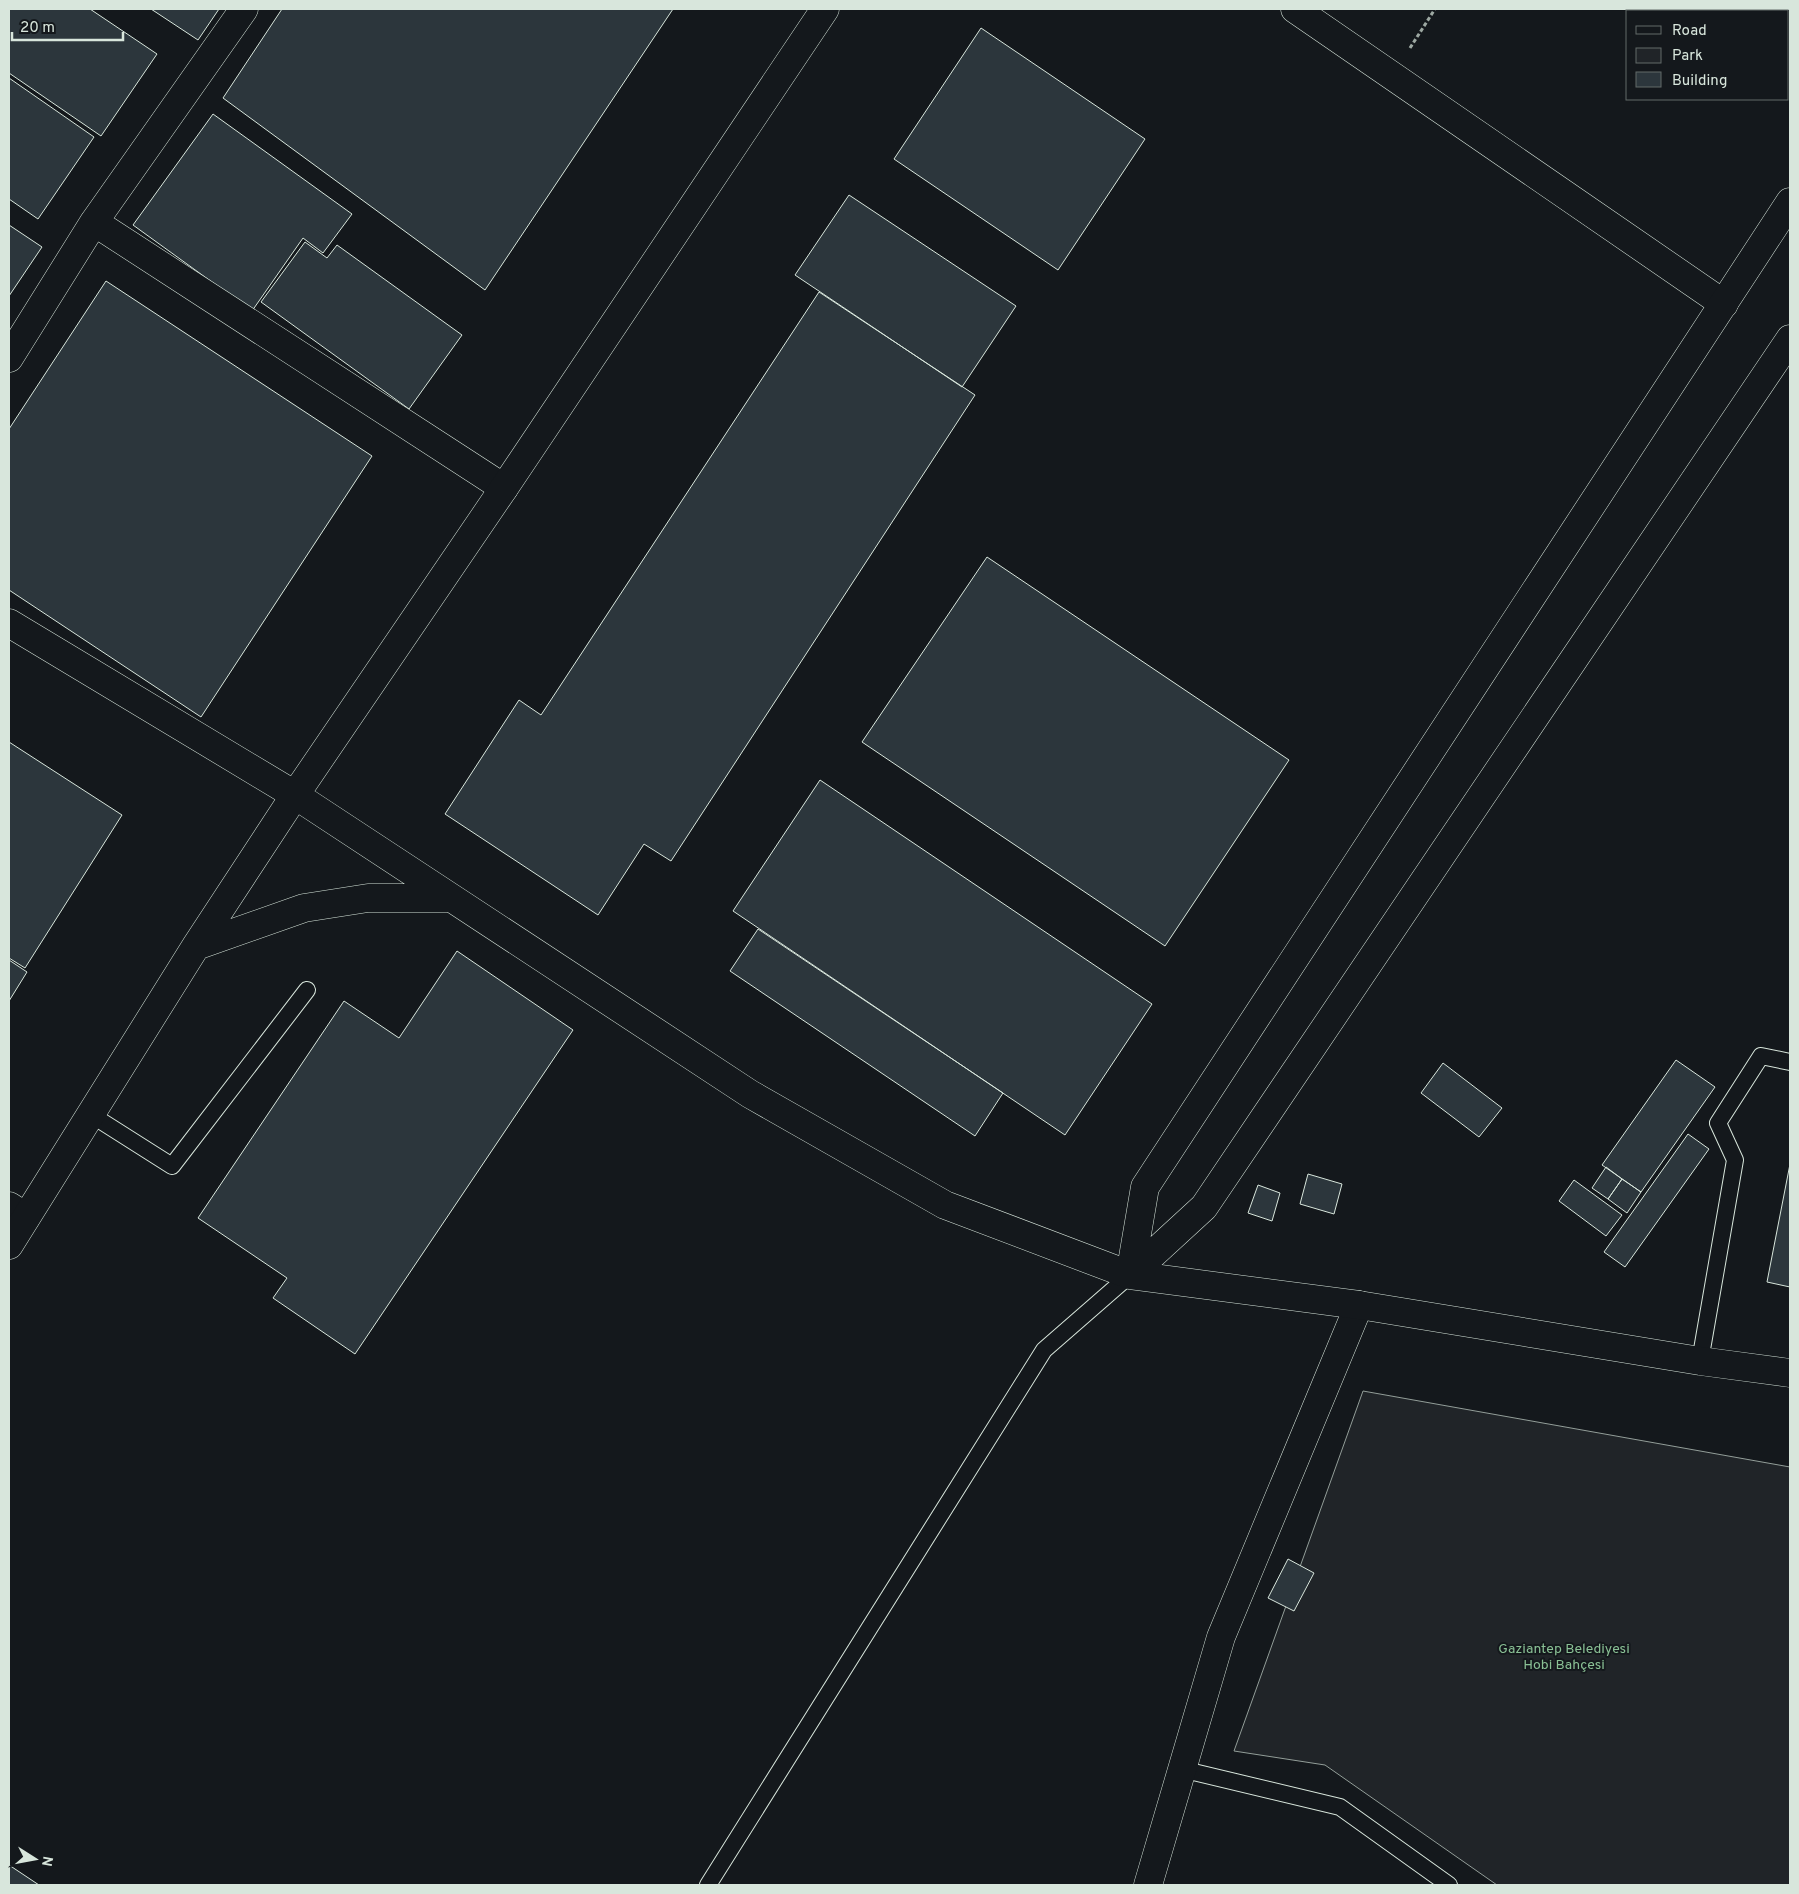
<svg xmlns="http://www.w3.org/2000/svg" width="1799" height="1894" font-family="Overpass,sans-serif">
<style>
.green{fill:#202428;stroke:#939e99}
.building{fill:#2c363c;stroke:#d8e6dc}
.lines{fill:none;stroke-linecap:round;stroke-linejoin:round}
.lane-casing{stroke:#d8e6dc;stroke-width:18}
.street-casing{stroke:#d8e6dc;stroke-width:29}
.secondary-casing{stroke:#d8e6dc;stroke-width:29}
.path{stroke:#9da8a2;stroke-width:3;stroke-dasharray:4 2.5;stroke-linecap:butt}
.lane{stroke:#14181c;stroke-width:16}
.street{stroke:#14181c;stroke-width:28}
.secondary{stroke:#14181c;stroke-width:28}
.labels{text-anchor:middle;stroke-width:4;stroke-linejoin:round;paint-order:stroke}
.park-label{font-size:14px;fill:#8ac095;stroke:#14181c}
</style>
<rect width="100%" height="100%" fill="#14181c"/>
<path class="green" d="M1363,1391L1790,1467V1885H1497L1325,1765L1234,1751Z"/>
<path class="building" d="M9,9H90L157,54L101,136L9,73Z
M151,9H219L198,40Z
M282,9H673L485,290L223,98Z
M981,28L1145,139L1058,270L894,159Z
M9,78L94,137L38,219L9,199Z
M213,114L352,214L323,253L303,238L252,311L133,225Z
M849,195L1016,306L962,387L795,275Z
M9,225L42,247L9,296Z
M305,242L327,258L337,245L462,335L409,409L261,302Z
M106,281L372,456L201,717L9,590V429Z
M819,292L975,395L671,861L644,844L598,915L445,814L519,700L541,715Z
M987,557L1289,760L1165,946L862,742Z
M9,742L122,815L25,968L9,958Z
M820,780L1152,1004L1065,1135L733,911Z
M758,929L1003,1093L975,1136L730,971Z
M457,951L573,1030L355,1354L273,1298L287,1278L198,1218L344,1001L399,1038Z
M9,960L27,972L9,1001Z
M1676,1060L1715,1087L1641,1192L1602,1165Z
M1443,1063L1502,1108L1479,1137L1421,1093Z
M1688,1134L1709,1149L1625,1267L1604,1252Z
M1790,1164V1287L1767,1282Z
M1606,1167L1622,1179L1608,1199L1592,1188Z
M1308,1174L1342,1184L1334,1214L1300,1204Z
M1622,1179L1641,1192L1627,1213L1608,1199Z
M1574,1180L1622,1215L1606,1236L1559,1201Z
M1258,1185L1280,1193L1272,1221L1248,1213Z
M1288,1559L1314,1573L1294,1611L1268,1598Z
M9,1865L39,1885H9Z"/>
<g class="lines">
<g class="lane-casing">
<path id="lane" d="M90,1114L172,1166L307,990
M1700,1361L1735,1160L1718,1123L1761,1056L1790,1062
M1181,1769L1340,1807L1449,1885
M708,1885L1044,1350L1130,1275"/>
</g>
<g class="street-casing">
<path id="street" d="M1295,9L1724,304
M94,222L504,488
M9,358L94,222L244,9
M9,1206L26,1217
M1148,1885L1221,1637L1359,1305"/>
</g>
<g class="secondary-casing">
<path id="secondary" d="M9,623L295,795L750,1094L945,1205L1130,1275L1359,1305L1700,1361L1790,1373
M196,946L304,908L368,898H450
M9,1245L196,946L295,795L504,488L825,9
M1130,1275L1145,1187L1790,202
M1130,1275L1204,1207L1790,339"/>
</g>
<path class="path" d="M1410,48L1435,9"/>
<use href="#lane" class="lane"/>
<use href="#street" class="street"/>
<use href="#secondary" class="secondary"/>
</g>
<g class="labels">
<g class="park-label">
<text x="1564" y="1653">Gaziantep Belediyesi<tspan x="1564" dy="16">Hobi Bahçesi</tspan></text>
</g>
</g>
<rect width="1799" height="1894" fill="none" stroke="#d8e6dc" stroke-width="20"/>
<rect x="1626" y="10" width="162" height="90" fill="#14181c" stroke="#626a69"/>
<rect x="1636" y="26" width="25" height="8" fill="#14181c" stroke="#626a69"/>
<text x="1672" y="35" font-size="15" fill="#d8e6dc">Road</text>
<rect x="1636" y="48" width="25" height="15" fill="#202428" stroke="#626a69"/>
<text x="1672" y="60" font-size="15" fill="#d8e6dc">Park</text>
<rect x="1636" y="72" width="25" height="15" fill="#2c363c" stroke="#626a69"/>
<text x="1672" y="85" font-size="15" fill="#d8e6dc">Building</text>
<g transform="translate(35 1859) rotate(101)" stroke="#14181c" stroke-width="4" paint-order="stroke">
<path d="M0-4L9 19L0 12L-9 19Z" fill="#d8e6dc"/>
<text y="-8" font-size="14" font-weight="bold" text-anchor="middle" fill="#d8e6dc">N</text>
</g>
<path d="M12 32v8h111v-8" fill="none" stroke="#d8e6dc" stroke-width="2.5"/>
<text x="20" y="32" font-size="15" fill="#d8e6dc" stroke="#14181c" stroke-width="4" paint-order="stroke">20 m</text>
</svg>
